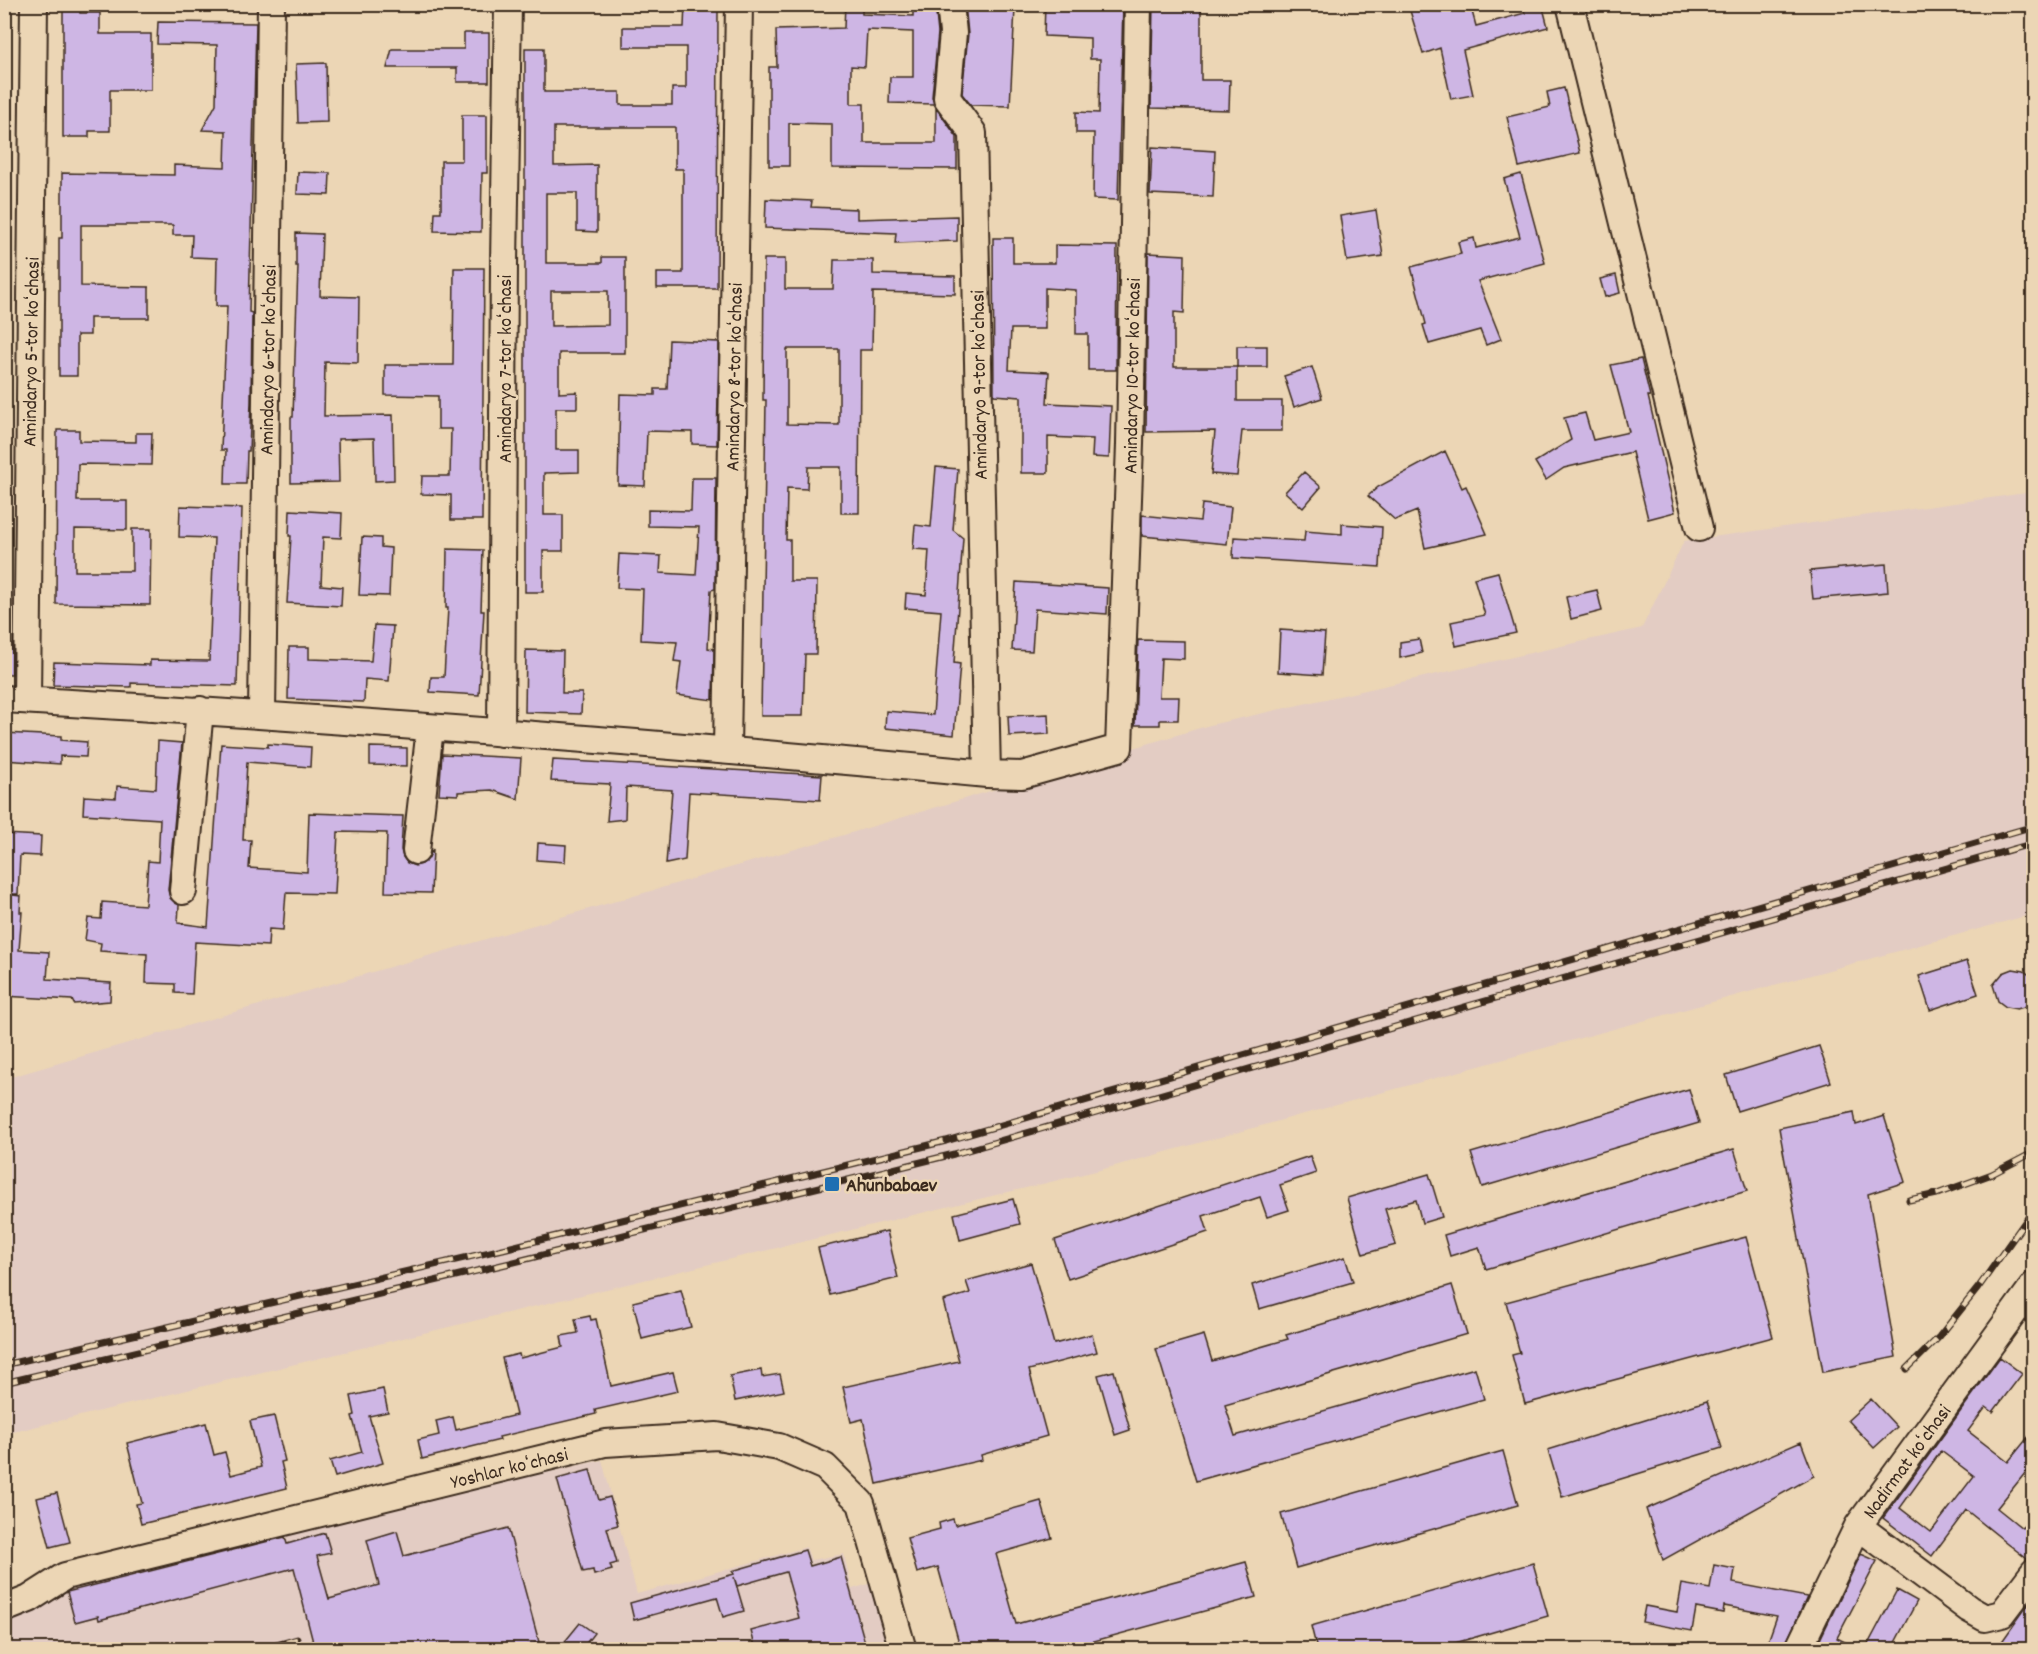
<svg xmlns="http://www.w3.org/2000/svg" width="2038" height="1654" font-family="Dekko,sans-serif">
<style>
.built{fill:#e3ccc3}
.building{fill:#ceb6e4;stroke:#3b2a1e;stroke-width:1.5;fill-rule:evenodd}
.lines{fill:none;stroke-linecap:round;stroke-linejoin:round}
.minor-casing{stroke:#3b2a1e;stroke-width:30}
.minor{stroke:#ecd6b5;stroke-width:26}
.rail-casing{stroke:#3b2a1e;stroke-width:7}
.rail{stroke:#ecd6b5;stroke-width:4.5;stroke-dasharray:14;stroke-linecap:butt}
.poi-dot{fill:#1f6fb2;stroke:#ecd6b5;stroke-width:2}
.labels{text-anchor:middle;stroke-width:5;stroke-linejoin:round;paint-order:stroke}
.street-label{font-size:20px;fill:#3b2a1e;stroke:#ecd6b5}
.poi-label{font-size:20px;font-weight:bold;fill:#3b2a1e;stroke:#ecd6b5;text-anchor:start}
</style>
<rect width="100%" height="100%" fill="#ecd6b5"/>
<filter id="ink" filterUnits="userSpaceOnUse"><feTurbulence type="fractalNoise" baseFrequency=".0167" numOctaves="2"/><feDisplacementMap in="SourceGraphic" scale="12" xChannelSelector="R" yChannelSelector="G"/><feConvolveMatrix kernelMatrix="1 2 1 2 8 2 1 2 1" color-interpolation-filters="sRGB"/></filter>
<g filter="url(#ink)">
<path class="built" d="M2033,492V914L1100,1170L5,1434L4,1079L854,832L1210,725L1642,628L1684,541Z
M602,1460L637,1594L806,1547L811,1560L844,1554L852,1589L872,1583L893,1650H5V1618L51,1584Z"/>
<path class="building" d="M63,4H80V13H100V34H151V90H110V131H89V137H63Z
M685,4H718L717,288H657V273H683V169H675V127H554V166L597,165V232L577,231V193H546V263H602V257H625V353H559V393L577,392V408H556V450H579V472L544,473V515H563V551H543V592H525V48H544V92H620V105H672V88H686V47H623V27H684ZM551,291H608V325L551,326Z
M845,4H862V14L913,16V4H935L938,33L932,97L934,104L889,103L890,77H913V32L867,30L865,67L851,66V104H864V143H936V108L957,137V169L832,168V124L789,123V166H769V67H777L776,30L844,28Z
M965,4L1015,8L1010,106L971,105L962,94L968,34Z
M1045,4H1123L1118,200L1093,199L1094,133H1076V112L1099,113L1100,59H1090V38L1044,36Z
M1153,4H1201V80H1230L1229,110L1151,108Z
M1408,4H1470L1476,26L1525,13L1522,4H1542L1548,27L1463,50L1473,95L1451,99L1440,48L1423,54Z
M158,22L256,23L249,312L252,313L251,402L249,451H247L246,484H225L226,450H221L227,306H216L217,258L191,257L192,235H173V225H81V286L149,287V318H90V335H77V376H59V238H62V173L174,175V165L225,167L226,131L202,130L216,104L217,45L157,44Z
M464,33H489V82H457V68H387L392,49H464Z
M326,63L327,122L298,123L296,64Z
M1564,88L1580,153L1519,167L1507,117L1550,107L1547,92Z
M462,115H487V173H482L481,232L434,231L435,212H441V161H462Z
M1152,147L1215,151L1213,197L1150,194Z
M298,172L330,173L329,195L297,194Z
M1521,174L1545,263L1478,281L1501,339L1486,345L1480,330L1429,344L1423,325L1426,324L1411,267L1461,254L1458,242L1474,238L1476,248L1520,237L1504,179Z
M766,199L812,201L811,207L857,209V219L957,216V241L895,243L896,233L765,228Z
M1376,210L1383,256L1347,261L1340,216Z
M296,233L322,234L320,296L359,297L358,363L325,362L324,416L393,415L394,480L375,481L374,438L338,439L339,482L291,483V417H293L298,266H296Z
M993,238H1013V263H1055V245L1117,246L1116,370H1088V334H1076V290L1045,288V329H1011L1009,370L1049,372L1047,403L1111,406L1109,458L1092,457L1093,439L1048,437V473H1021V397L994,395Z
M1148,253L1185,255L1184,313L1174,312V367H1237V401H1282V431H1242L1237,476L1211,474L1215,431L1146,432Z
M764,259H785V289H833L834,260H873V274L955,276V294L873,292L872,350H860L859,513H841V467H808L807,489L787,488L786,540H790V581H817L816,654H805L803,716H761L766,400H763ZM787,349H839V425L787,424Z
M454,268H484L482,520H451V495L421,494L422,476H450L451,429H438V396L385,395V365H453Z
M1616,275L1620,293L1605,297L1600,279Z
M669,340L719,342L717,445L692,444V432L647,431L645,486L618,485L620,394L655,395V389H667Z
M1237,346H1267V367H1237Z
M1641,359L1650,396H1648L1675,512L1648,519L1632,452L1564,468L1546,480L1535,462L1571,440L1564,418L1585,413L1593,440L1629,432L1611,365Z
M1312,367L1322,398L1294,407L1284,376Z
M57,430H79V441L136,442V433H152L151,465L78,464L77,501H127V530L75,529V571H132V529H151L150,605L56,604Z
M1445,451L1462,488L1466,486L1487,534L1425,548L1417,511L1395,520L1368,496L1378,487Z
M936,467L958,469L953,530L963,538L954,663L960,664L954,735L885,728L886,711L933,715L941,611L905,608L906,593L926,595L929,550L913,549L915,525L931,527Z
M1304,472L1321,487L1303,508L1285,492Z
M692,478H716L715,589L711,590L708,648L714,649L713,700L677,695L681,662L674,661L677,642L641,640L643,589L617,588L619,554L661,556L660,573L696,575L699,527L648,526V510L691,511Z
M1202,504L1231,507L1227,544L1142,536V515L1200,521Z
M180,506L242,508L237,686L131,683V687L53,685L54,662L150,665V660L209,661L214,538L179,537Z
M290,510L342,513L341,538L323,537L321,585L342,587L341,606L287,603L291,536H289Z
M1342,524L1382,527L1380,567L1233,558L1234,537L1304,541L1305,531L1342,534Z
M362,537L381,538V547L391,548L389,596L359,595Z
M447,549L483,550L481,611H484L479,695L430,692L431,677H444L448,608H446Z
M1886,564L1888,592L1813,599L1810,571Z
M1498,572L1516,633L1456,646L1451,622L1485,615L1474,578Z
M1016,582L1108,588L1107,614L1035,609L1032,651L1012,650Z
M1597,590L1602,611L1571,619L1566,597Z
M4,614L13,615L12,674H4Z
M374,625L393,626L389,681L365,679L364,702L288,699L289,647H309V659L371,661Z
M1280,630L1325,633L1322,675L1278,672Z
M1419,639L1422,653L1400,658V642Z
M1138,640L1184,641V659L1161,658L1159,697H1179L1178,720H1160V725H1135Z
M526,650L563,651L562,693H582L581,714L525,712Z
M1048,714L1049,734L1009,736L1008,716Z
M4,733L61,736V740L87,742L86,757L60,756V764L4,760Z
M158,741L182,743L168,890L170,898L179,905L178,923L208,927L221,744L268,747V744L311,747L310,767L247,762L243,840H251L249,868L307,872L309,813L403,816L401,850L403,857L407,863L415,866L422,864L428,859L433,849L431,893L385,892L387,833L338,832L335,894L286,893L283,930L269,929L268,946L195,942L192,994L175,993V984L146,983L147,954L100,951L101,943L85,940L88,918L101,919L102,902L145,905L148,861L158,862L160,819L83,814L84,796L116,798L117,786L156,789Z
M370,747L407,748V766L370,765Z
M442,754L521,758L518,799L492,790L458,792V795L439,794Z
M553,760L822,775L820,800L689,792L685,860L666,864L672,790L626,787L625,819L607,821L610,784L551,781Z
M4,834L41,836L40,856L20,855L18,894H4Z
M538,843L566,845L565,862L537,860Z
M4,894L21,896L20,912H22L19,950L49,952L47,979L111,983L110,1001L74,1004L72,1000L4,996Z
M1967,961L1978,994L1930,1010L1919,976Z
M2013,969L2024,971L2032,977L2034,982V998L2027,1006L2017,1009L2006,1007L1998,1001L1993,985L2003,973Z
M1819,1046L1831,1082L1737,1111L1726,1075Z
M1689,1089L1699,1123L1482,1187L1471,1153Z
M1854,1112L1856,1125L1884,1116L1905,1182L1868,1194L1896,1357L1823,1372L1779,1128Z
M1734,1149L1747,1191L1486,1269L1479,1247L1450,1256L1444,1235Z
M1310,1156L1316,1173L1280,1185L1289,1210L1267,1217L1260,1197L1203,1216L1208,1232L1068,1279L1055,1240Z
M1429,1174L1442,1217L1422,1223L1416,1200L1385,1209L1396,1245L1363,1254L1347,1198Z
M1013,1199L1020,1224L960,1240L954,1214Z
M887,1231L898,1278L830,1295L818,1248Z
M1746,1237L1773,1337L1525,1404L1512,1355L1520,1353L1506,1302Z
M1345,1257L1353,1282L1259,1309L1252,1285Z
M1031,1263L1054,1344L1092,1334L1097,1352L1029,1370L1047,1436L981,1455L982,1460L877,1484L863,1419L851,1422L843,1387L959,1361L943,1301L970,1293L966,1281Z
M1452,1285L1467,1334L1225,1405L1235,1436L1475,1368L1484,1399L1196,1481L1156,1349L1204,1335L1212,1361L1288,1339L1286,1335Z
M681,1290L691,1327L642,1339L633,1302Z
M590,1316L591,1320L596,1319L611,1386L673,1372L678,1391L595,1410L596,1414L499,1437L500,1440L422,1459L418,1440L439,1435L436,1421L453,1417L456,1430L516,1415L502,1358L519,1354L520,1358L563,1347L561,1336L578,1333L575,1319Z
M2000,1357L2022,1374L1993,1412L1986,1407L1968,1431L2008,1462L2034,1430V1462L1997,1508L2022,1528L2034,1514V1557L2027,1559L1966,1510L1932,1556L1883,1518ZM1941,1451L1974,1476L1931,1532L1900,1508Z
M761,1370L762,1377L780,1374L784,1391L735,1401L730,1376Z
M1114,1371L1130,1430L1115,1435L1098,1375Z
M383,1389L388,1412L369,1416L383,1463L335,1477L330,1461L362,1452L352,1416L355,1415L351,1396Z
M1871,1399L1897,1427L1874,1448L1848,1420Z
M1707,1401L1722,1448L1562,1497L1548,1450Z
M274,1416L285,1461L281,1462L287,1488L141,1524L136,1504L142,1503L127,1443L206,1423L214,1455L225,1452L231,1475L261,1467L250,1421Z
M1801,1442L1814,1476L1663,1560L1646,1509Z
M1503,1451L1518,1505L1296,1568L1281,1514Z
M590,1470L599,1500L610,1497L618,1525L607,1528L617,1563L610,1565L612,1570L594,1575L593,1570L583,1572L557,1479Z
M57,1493L70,1542L50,1547L37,1498Z
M1041,1501L1052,1538L996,1554L1016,1624L1246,1562L1256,1597L1061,1650H961L938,1567L917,1573L907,1538L940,1529L939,1523L953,1519L955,1525Z
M508,1528L539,1642L513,1650H315L294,1568L99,1620L98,1616L75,1622L67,1592L285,1537L287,1544L325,1533L331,1553L317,1556L329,1599L379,1585L367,1540L397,1531L404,1556Z
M805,1550L810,1566L841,1557L867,1650H756L751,1631L799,1618L786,1572L737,1586L734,1577L744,1611L723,1617L717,1597L634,1620L630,1603L734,1574L732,1571Z
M1861,1554L1877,1561L1837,1638L1860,1650H1815Z
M1533,1563L1548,1616L1431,1650H1317L1311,1626Z
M1714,1565L1735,1569L1733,1583L1807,1597L1783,1650H1765L1777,1616L1724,1606L1723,1613L1696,1608L1692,1631L1642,1622L1645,1606L1677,1612L1682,1584L1710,1589Z
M1897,1590L1917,1601L1891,1650H1865Z
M2034,1597V1650H1996L2020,1616Z
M580,1623L594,1633L581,1650H558Z"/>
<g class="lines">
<g class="minor-casing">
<path id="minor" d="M950,4L953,33L947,98L973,133L987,774
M1570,4L1699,528
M4,699C332,718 660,743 987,774L1022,775L1119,748L1130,444L1138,4
M27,700L34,4
M262,715L271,4
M501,733L504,264L508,4
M727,749L739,4
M416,851L430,728
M183,891L200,710
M1858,1526L1969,1609L1985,1618L2002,1614L2034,1572
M4,1609L29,1599L65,1576L605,1443L717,1436L779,1447L825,1467L861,1503L903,1650
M1798,1650L1858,1526L2034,1285"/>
</g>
<use href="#minor" class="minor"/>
<g class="rail-casing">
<path id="rail" d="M1909,1200L1937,1194L1992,1174L2034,1152
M4,1365L503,1249L946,1141L2034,826
M1907,1369L1939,1337L1978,1288L2034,1209
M4,1383L506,1264L954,1154L2034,843
M259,1650L297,1639"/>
</g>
<use href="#rail" class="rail"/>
</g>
</g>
<rect class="poi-dot" x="824" y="1176" width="16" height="16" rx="3"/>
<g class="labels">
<g class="street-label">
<text transform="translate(30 352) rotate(-89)" y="7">Amindaryo 5-tor koʻchasi</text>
<text transform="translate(267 360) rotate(-89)" y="7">Amindaryo 6-tor koʻchasi</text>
<text transform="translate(504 369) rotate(-90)" y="7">Amindaryo 7-tor koʻchasi</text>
<text transform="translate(1131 376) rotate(-89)" y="7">Amindaryo 10-tor koʻchasi</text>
<text transform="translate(733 377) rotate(-89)" y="7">Amindaryo 8-tor koʻchasi</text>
<text transform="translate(978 385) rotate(-91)" y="7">Amindaryo 9-tor koʻchasi</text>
<text transform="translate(1906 1461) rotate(-54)" y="7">Nadirmat koʻchasi</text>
<text transform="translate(509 1467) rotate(-14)" y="7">Yoshlar koʻchasi</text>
</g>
<g class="poi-label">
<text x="846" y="1191">Ahunbabaev</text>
</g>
</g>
<rect width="2038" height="1654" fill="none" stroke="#ecd6b5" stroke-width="24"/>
<rect x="12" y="12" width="2014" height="1630" fill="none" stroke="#3b2a1e" stroke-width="2" filter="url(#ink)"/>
</svg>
